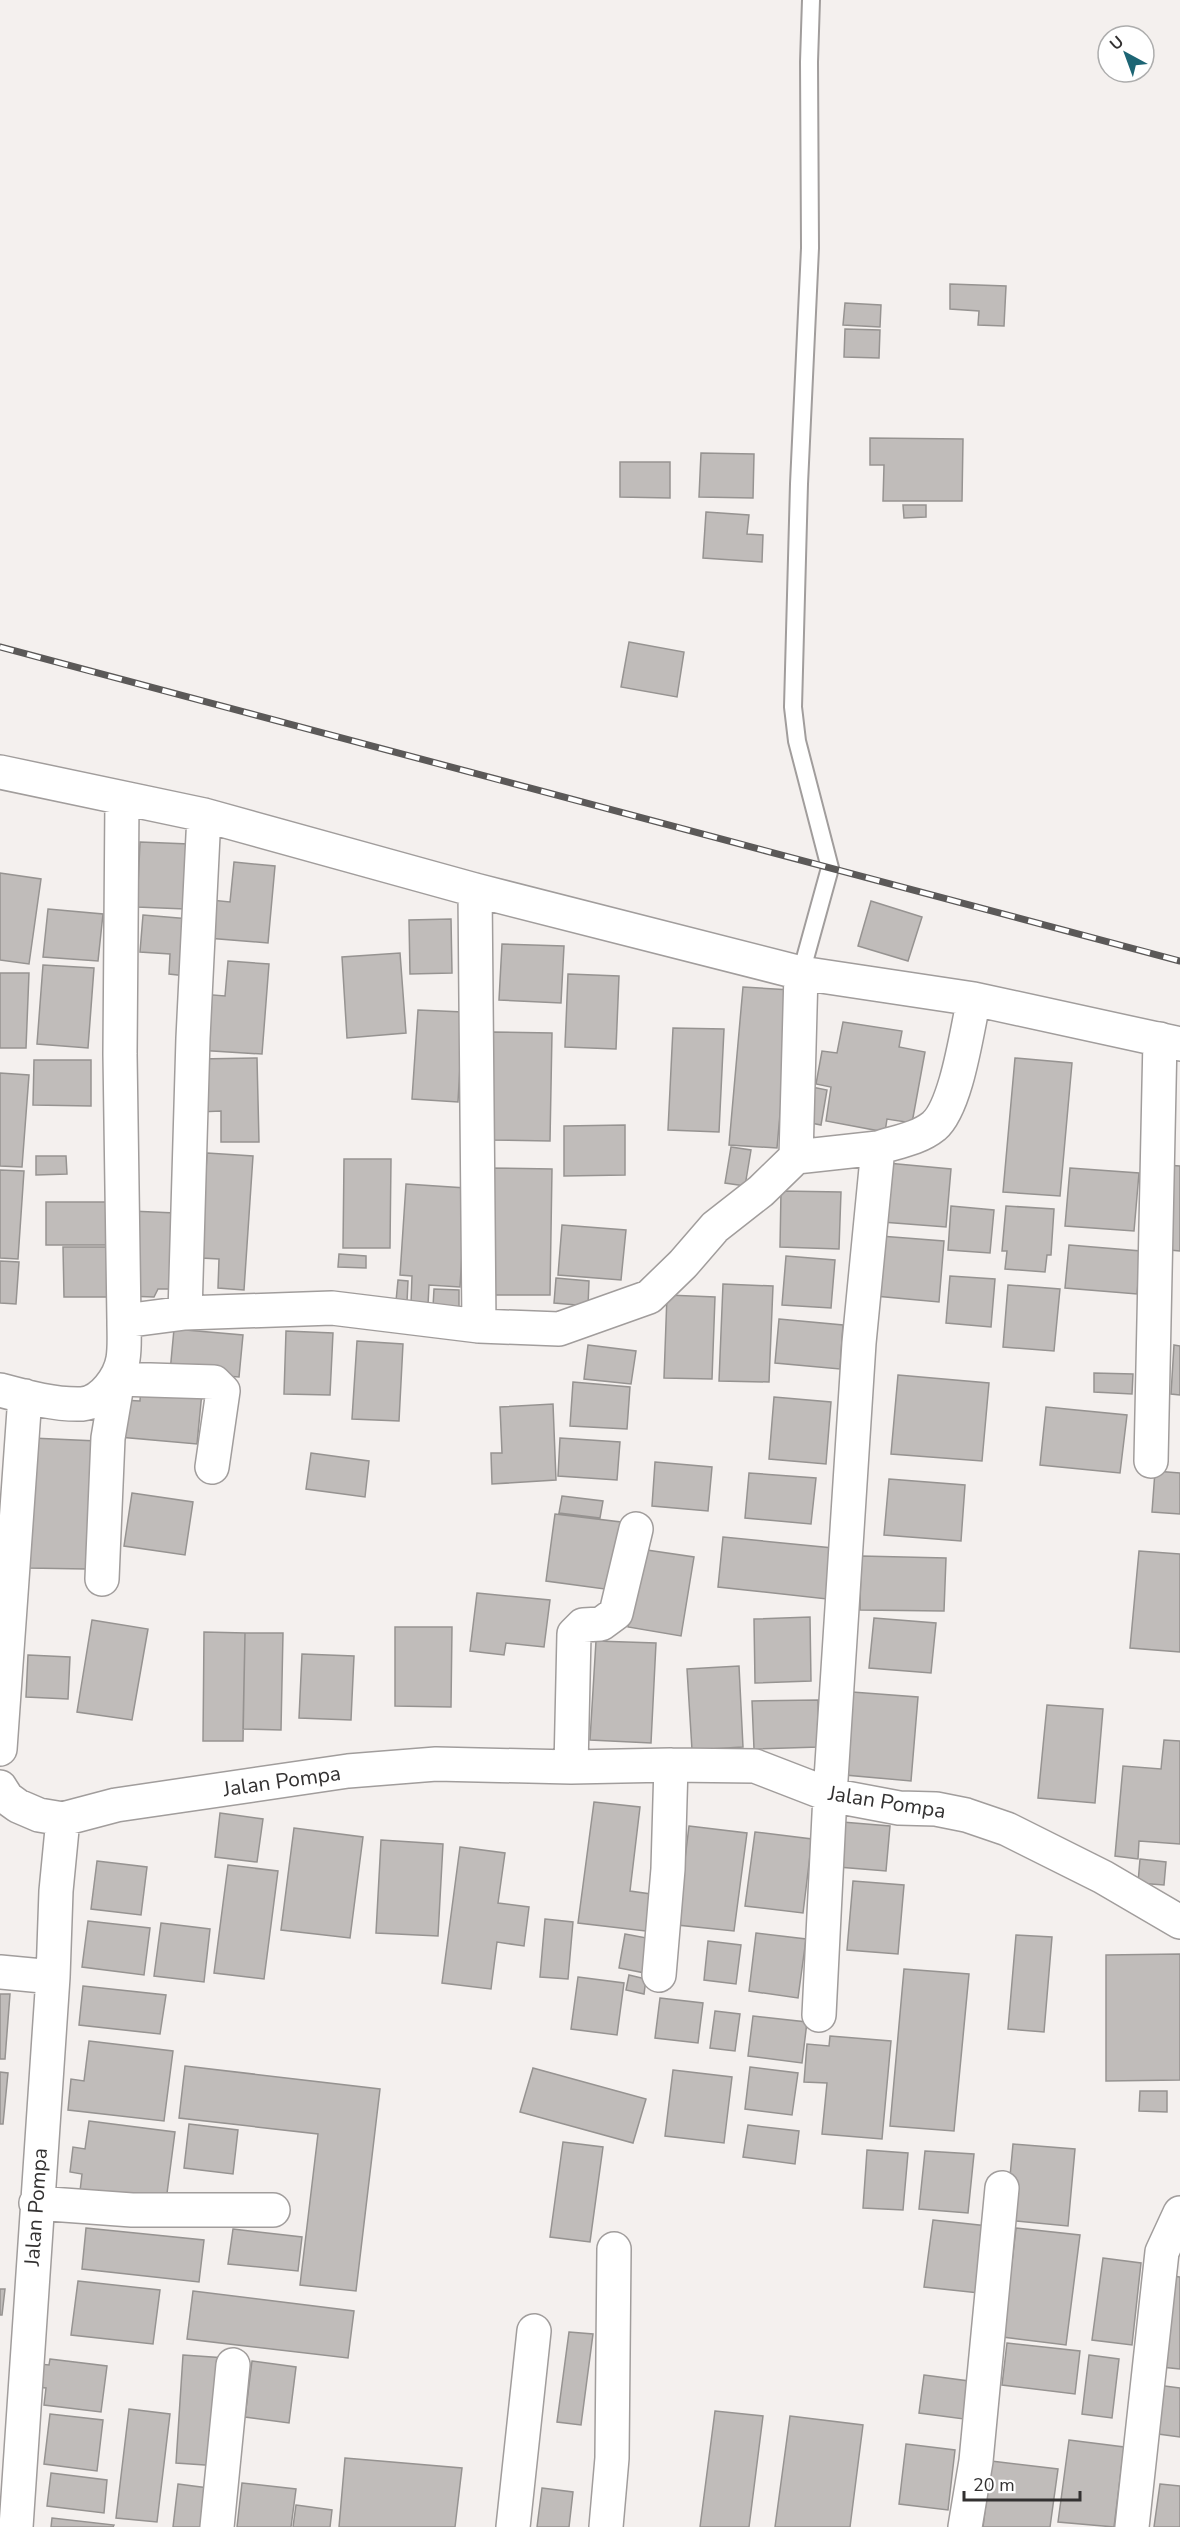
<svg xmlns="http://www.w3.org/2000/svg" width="1180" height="2527" font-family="'Nunito Sans',sans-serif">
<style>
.building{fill:#c0bcba;stroke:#969391;stroke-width:1.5}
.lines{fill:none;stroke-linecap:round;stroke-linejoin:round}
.service-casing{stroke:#a19d9c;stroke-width:20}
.minor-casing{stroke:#a19d9c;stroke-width:36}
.service{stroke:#fff;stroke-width:16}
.minor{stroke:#fff;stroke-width:33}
.rail-casing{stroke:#5b5958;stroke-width:7}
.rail{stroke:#fff;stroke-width:4.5;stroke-dasharray:14;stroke-linecap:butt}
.labels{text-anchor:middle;stroke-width:4.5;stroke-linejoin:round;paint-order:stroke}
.street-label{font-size:21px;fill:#333131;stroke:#fff}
</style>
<rect width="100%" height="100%" fill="#f4f0ee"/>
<path class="building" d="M950,284L1006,286L1004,326L978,325L979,311L950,309Z
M845,303L881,305L880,327L843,325Z
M845,329L880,330L879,358L844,357Z
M870,438L963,439L962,501H883L884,465H870Z
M701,453L754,454L753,498L699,497Z
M620,462H670V498L620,497Z
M903,505H926V517L904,518Z
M706,512L749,515L747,534L763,535L762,562L703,558Z
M629,642L684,652L677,697L621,687Z
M140,842L189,844L185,909L137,907Z
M234,862L275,866L268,943L207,938L211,900L230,902Z
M0,873L41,879L29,964L0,960Z
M871,901L922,917L908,961L858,946Z
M48,909L103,914L98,961L43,957Z
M143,915L190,919L186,976L169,974L170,954L140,952Z
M451,919L452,973L410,974L409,920Z
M502,944L564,946L561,1003L499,1000Z
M400,953L406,1033L347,1038L342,957Z
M228,961L269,964L262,1054L197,1050L201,994L225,996Z
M43,965L94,968L88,1048L37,1044Z
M0,973H29L26,1048H0Z
M568,974L619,976L616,1049L565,1047Z
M743,987L791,990L777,1148L729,1145Z
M418,1010L463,1012L458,1102L412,1099Z
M843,1022L902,1031L899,1047L925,1052L912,1123L887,1119L885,1132L826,1121L831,1087L816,1084L822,1051L837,1053Z
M673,1028L724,1029L719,1132L668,1130Z
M493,1032L552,1033L550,1141L491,1140Z
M257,1058L259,1142H221V1111L199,1112L198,1059Z
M1015,1058L1072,1063L1060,1196L1003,1192Z
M34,1060H91V1106L33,1105Z
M0,1073L29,1075L22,1167L0,1166Z
M812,1087L827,1090L821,1125L806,1122Z
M625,1125V1175L564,1176V1126Z
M731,1147L751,1150L745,1186L725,1183Z
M207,1153L253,1156L244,1290L218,1288L219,1259L201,1258Z
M36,1156H66L67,1174L36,1175Z
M344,1159H391L390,1248H343Z
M887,1163L951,1169L946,1227L882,1222Z
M1167,1165L1180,1166V1251L1159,1249Z
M485,1168L552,1169L550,1295H484Z
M1070,1168L1139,1173L1134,1231L1065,1226Z
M0,1170L24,1171L18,1259L0,1258Z
M406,1184L466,1188L460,1287L429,1285L428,1305L411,1304L412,1276L400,1275Z
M781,1191L841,1192L839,1249L780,1247Z
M46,1202H107V1245H46Z
M951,1206L994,1210L990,1253L948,1250Z
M1006,1206L1054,1209L1051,1255H1047L1045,1272L1005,1269L1007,1251H1002Z
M131,1211L175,1213L172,1289H158L154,1297L127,1296Z
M562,1225L626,1230L621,1280L558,1275Z
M880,1236L944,1241L939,1302L875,1296Z
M1069,1245L1141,1251L1137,1294L1065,1288Z
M63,1247H108V1297H64Z
M339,1254L366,1256V1268L338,1267Z
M786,1256L835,1260L831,1308L782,1305Z
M0,1261L19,1262L16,1304L0,1303Z
M950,1276L995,1279L991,1327L946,1323Z
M556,1278L589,1281L588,1306L554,1303Z
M398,1280L408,1281L407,1302L396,1301Z
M723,1284L773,1286L769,1382L719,1381Z
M1008,1285L1060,1289L1054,1351L1003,1347Z
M434,1289L459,1290V1307H433Z
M667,1295L715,1297L712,1379L664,1378Z
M779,1319L843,1325L840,1369L775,1363Z
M174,1329L243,1335L239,1377L170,1372Z
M286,1331L333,1333L330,1395L284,1394Z
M357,1341L403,1344L399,1421L352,1419Z
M588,1345L636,1351L631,1384L584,1379Z
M1174,1345L1180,1346V1395L1171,1394Z
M1094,1373L1133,1374L1132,1394L1094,1392Z
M898,1375L989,1383L982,1461L891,1454Z
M573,1382L630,1387L627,1429L570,1426Z
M141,1386L202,1392L197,1444L119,1437L122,1400L140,1401Z
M774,1397L831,1402L826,1464L769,1459Z
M553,1404L556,1480L492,1484L491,1453H502L500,1407Z
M1046,1407L1127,1415L1120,1473L1040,1465Z
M32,1438L97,1441L93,1536H87L86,1569L28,1568Z
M560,1438L620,1442L617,1480L558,1476Z
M311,1453L369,1461L365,1497L306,1489Z
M655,1462L712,1467L708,1511L652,1506Z
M1155,1471L1180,1473V1514L1152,1512Z
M749,1473L816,1478L811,1524L745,1518Z
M889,1479L965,1485L961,1541L884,1535Z
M132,1493L193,1502L185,1555L124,1546Z
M562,1496L603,1501L600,1518L559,1513Z
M555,1514L621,1522L612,1590L546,1581Z
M723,1537L833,1548L827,1599L718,1587Z
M640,1549L694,1557L681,1636L628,1627Z
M1139,1551L1180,1554V1652L1130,1648Z
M861,1556L946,1558L944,1611L860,1610Z
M477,1593L550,1600L544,1647L506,1643L504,1655L470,1651Z
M810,1617L811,1681L755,1683L754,1619Z
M874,1618L936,1623L931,1673L869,1668Z
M92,1620L148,1629L132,1720L77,1712Z
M395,1627H452L451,1707L395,1706Z
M204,1632L245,1633L243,1741H203Z
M245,1633H283L281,1730L243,1729Z
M596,1641L656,1643L651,1743L590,1740Z
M302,1654L354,1656L351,1720L299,1718Z
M28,1655L70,1657L68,1699L26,1697Z
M739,1666L743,1747L692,1750L687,1669Z
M852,1692L918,1697L911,1781L845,1775Z
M818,1700L819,1747L754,1749L752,1701Z
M1047,1705L1103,1709L1095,1803L1038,1798Z
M1164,1740L1180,1741V1844L1139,1841L1138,1859L1115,1856L1123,1766L1161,1769Z
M594,1802L640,1807L630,1891L658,1895L654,1932L578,1923Z
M220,1813L263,1819L257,1862L215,1857Z
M842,1822L890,1826L886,1871L838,1867Z
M689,1826L747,1833L734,1931L677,1925Z
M294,1828L363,1837L350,1938L281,1930Z
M755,1832L812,1839L803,1913L745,1906Z
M381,1840L443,1844L438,1936L376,1933Z
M460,1847L505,1853L498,1903L529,1907L524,1946L497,1942L491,1989L442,1983Z
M1140,1859L1166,1862L1164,1885L1138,1883Z
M97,1861L147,1867L141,1915L91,1909Z
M228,1865L278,1871L264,1979L214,1973Z
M853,1881L904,1885L898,1954L847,1950Z
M545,1919L573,1922L568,1979L540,1977Z
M88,1921L150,1928L144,1975L82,1967Z
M161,1923L210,1929L204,1982L154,1976Z
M756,1933L806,1939L798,1998L749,1991Z
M625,1934L652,1939L645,1973L619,1968Z
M1016,1935L1052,1937L1044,2032L1008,2029Z
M708,1941L741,1945L736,1984L704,1980Z
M1180,1954V2080L1106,2081V1955Z
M904,1969L969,1974L954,2131L890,2126Z
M629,1975L646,1979L644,1994L626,1990Z
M578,1977L624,1983L617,2035L571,2029Z
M83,1986L166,1995L160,2034L79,2025Z
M0,1994H10L5,2059H0Z
M660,1998L703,2003L698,2043L655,2038Z
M715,2011L740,2014L735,2051L710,2048Z
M753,2016L807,2022L802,2063L748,2056Z
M830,2036L891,2041L882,2139L822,2134L827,2083L804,2082L807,2044L829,2046Z
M89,2041L173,2051L164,2121L68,2110L71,2079L84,2081Z
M185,2066L380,2089L356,2291L300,2285L318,2134L179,2118Z
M750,2067L798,2073L792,2115L745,2109Z
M533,2068L646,2099L633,2143L520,2112Z
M673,2070L732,2077L724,2143L665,2136Z
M0,2072L8,2073L3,2124H0Z
M1140,2091H1167V2112L1139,2111Z
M89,2121L175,2132L166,2201L80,2191L82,2174L70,2172L73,2147L85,2149Z
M189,2124L238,2130L233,2174L184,2168Z
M748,2125L799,2131L795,2164L743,2157Z
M563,2142L603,2147L590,2242L550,2237Z
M1013,2144L1075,2149L1068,2226L1006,2220Z
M867,2150L908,2153L903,2210L863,2208Z
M925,2151L974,2154L968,2213L919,2209Z
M933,2220L988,2226L979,2293L924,2287Z
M86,2228L204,2240L199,2282L82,2269Z
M1016,2228L1080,2235L1066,2345L1003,2337Z
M233,2229L302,2237L298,2271L228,2264Z
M1103,2258L1141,2263L1132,2345L1092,2340Z
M1163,2275L1180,2277V2369L1152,2366Z
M78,2281L160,2290L153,2344L71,2335Z
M0,2289H5L2,2315H0Z
M193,2291L354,2311L348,2358L187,2339Z
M569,2332L593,2334L581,2425L557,2422Z
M1007,2343L1080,2351L1075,2394L1002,2385Z
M183,2355L226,2358L219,2466L176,2463Z
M1089,2355L1119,2359L1112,2418L1082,2414Z
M50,2359L107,2366L101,2412L44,2405L46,2388L37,2387L40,2364L49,2365Z
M252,2361L296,2367L289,2423L245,2417Z
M924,2375L969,2381L964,2419L919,2413Z
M1157,2385L1180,2388V2437L1151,2433Z
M129,2409L170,2414L157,2522L116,2518Z
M715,2411L763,2416L749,2527H700Z
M50,2414L103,2420L97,2471L44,2464Z
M790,2416L863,2425L850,2527H775Z
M1069,2440L1124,2447L1114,2527L1058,2522Z
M906,2444L955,2450L948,2510L899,2504Z
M345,2458L462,2468L455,2527H339Z
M991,2461L1058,2469L1050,2527H983Z
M51,2473L107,2480L104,2513L47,2506Z
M242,2483L296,2489L291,2527H237Z
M178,2484L216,2489L211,2527H173Z
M1160,2484L1180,2486V2527H1154Z
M542,2488L573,2492L569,2527H537Z
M296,2505L332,2510L330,2527H293Z
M52,2518L114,2525L113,2527H51Z"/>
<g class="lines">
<g class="service-casing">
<path id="service" d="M801,973L830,868L797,741L793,707L799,484L810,248L809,62L811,0"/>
</g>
<g class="minor-casing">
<path id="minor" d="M0,772L204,815L475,890L801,973L974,999L1180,1044
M122,799L120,1054L124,1321
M475,890L479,1326
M878,1148C896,1142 918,1139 934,1126C957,1106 967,1029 974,999
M796,1157L801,973
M185,1313L193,1038L204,815
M0,1390C26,1397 55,1405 82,1404C103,1402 120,1377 123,1359C125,1347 124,1333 124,1321L185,1313L332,1308L479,1326L559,1329L649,1297L683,1264L715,1227L761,1191L796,1157L878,1148L859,1343L830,1795L819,2015
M1151,1461L1160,1039
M102,1579L108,1438L118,1379L214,1382L223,1391L212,1467
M0,1749L25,1396
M571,1767L574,1634L583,1625L601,1624L616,1613L636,1529
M0,1787L7,1798L18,1806L39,1815L63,1819L116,1805L348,1771L436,1764L571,1767L671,1765L755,1766L830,1795L899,1808L936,1809L966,1815L1007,1829L1103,1877L1180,1922
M0,1972L53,1977
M659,1975L668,1869L671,1765
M36,2203L132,2210H273
M16,2527L53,1977L56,1891L63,1819
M217,2527L233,2365
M513,2527L534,2331
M606,2527L612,2458L614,2249
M965,2527L976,2461L1002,2188
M1132,2527L1162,2252L1180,2213"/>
</g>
<use href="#service" class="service"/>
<use href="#minor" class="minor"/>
<g class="rail-casing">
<path id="rail" d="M0,647L1180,961"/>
</g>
<use href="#rail" class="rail"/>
</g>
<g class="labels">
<g class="street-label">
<text transform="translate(282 1781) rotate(-8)" y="7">Jalan Pompa</text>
<text transform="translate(887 1802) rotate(9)" y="7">Jalan Pompa</text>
<text transform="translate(36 2207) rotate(-86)" y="7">Jalan Pompa</text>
</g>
</g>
<g transform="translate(1126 54) rotate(319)"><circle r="28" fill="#ffffff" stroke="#adadad" stroke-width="1.5"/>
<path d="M0-4.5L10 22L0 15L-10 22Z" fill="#1d6574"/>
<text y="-9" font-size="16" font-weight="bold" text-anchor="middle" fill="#333131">U</text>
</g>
<path d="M964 2491v9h116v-9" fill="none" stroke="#333131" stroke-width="3"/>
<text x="973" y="2491" font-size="18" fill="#333131" stroke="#ffffff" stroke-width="4.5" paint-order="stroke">20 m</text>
</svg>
